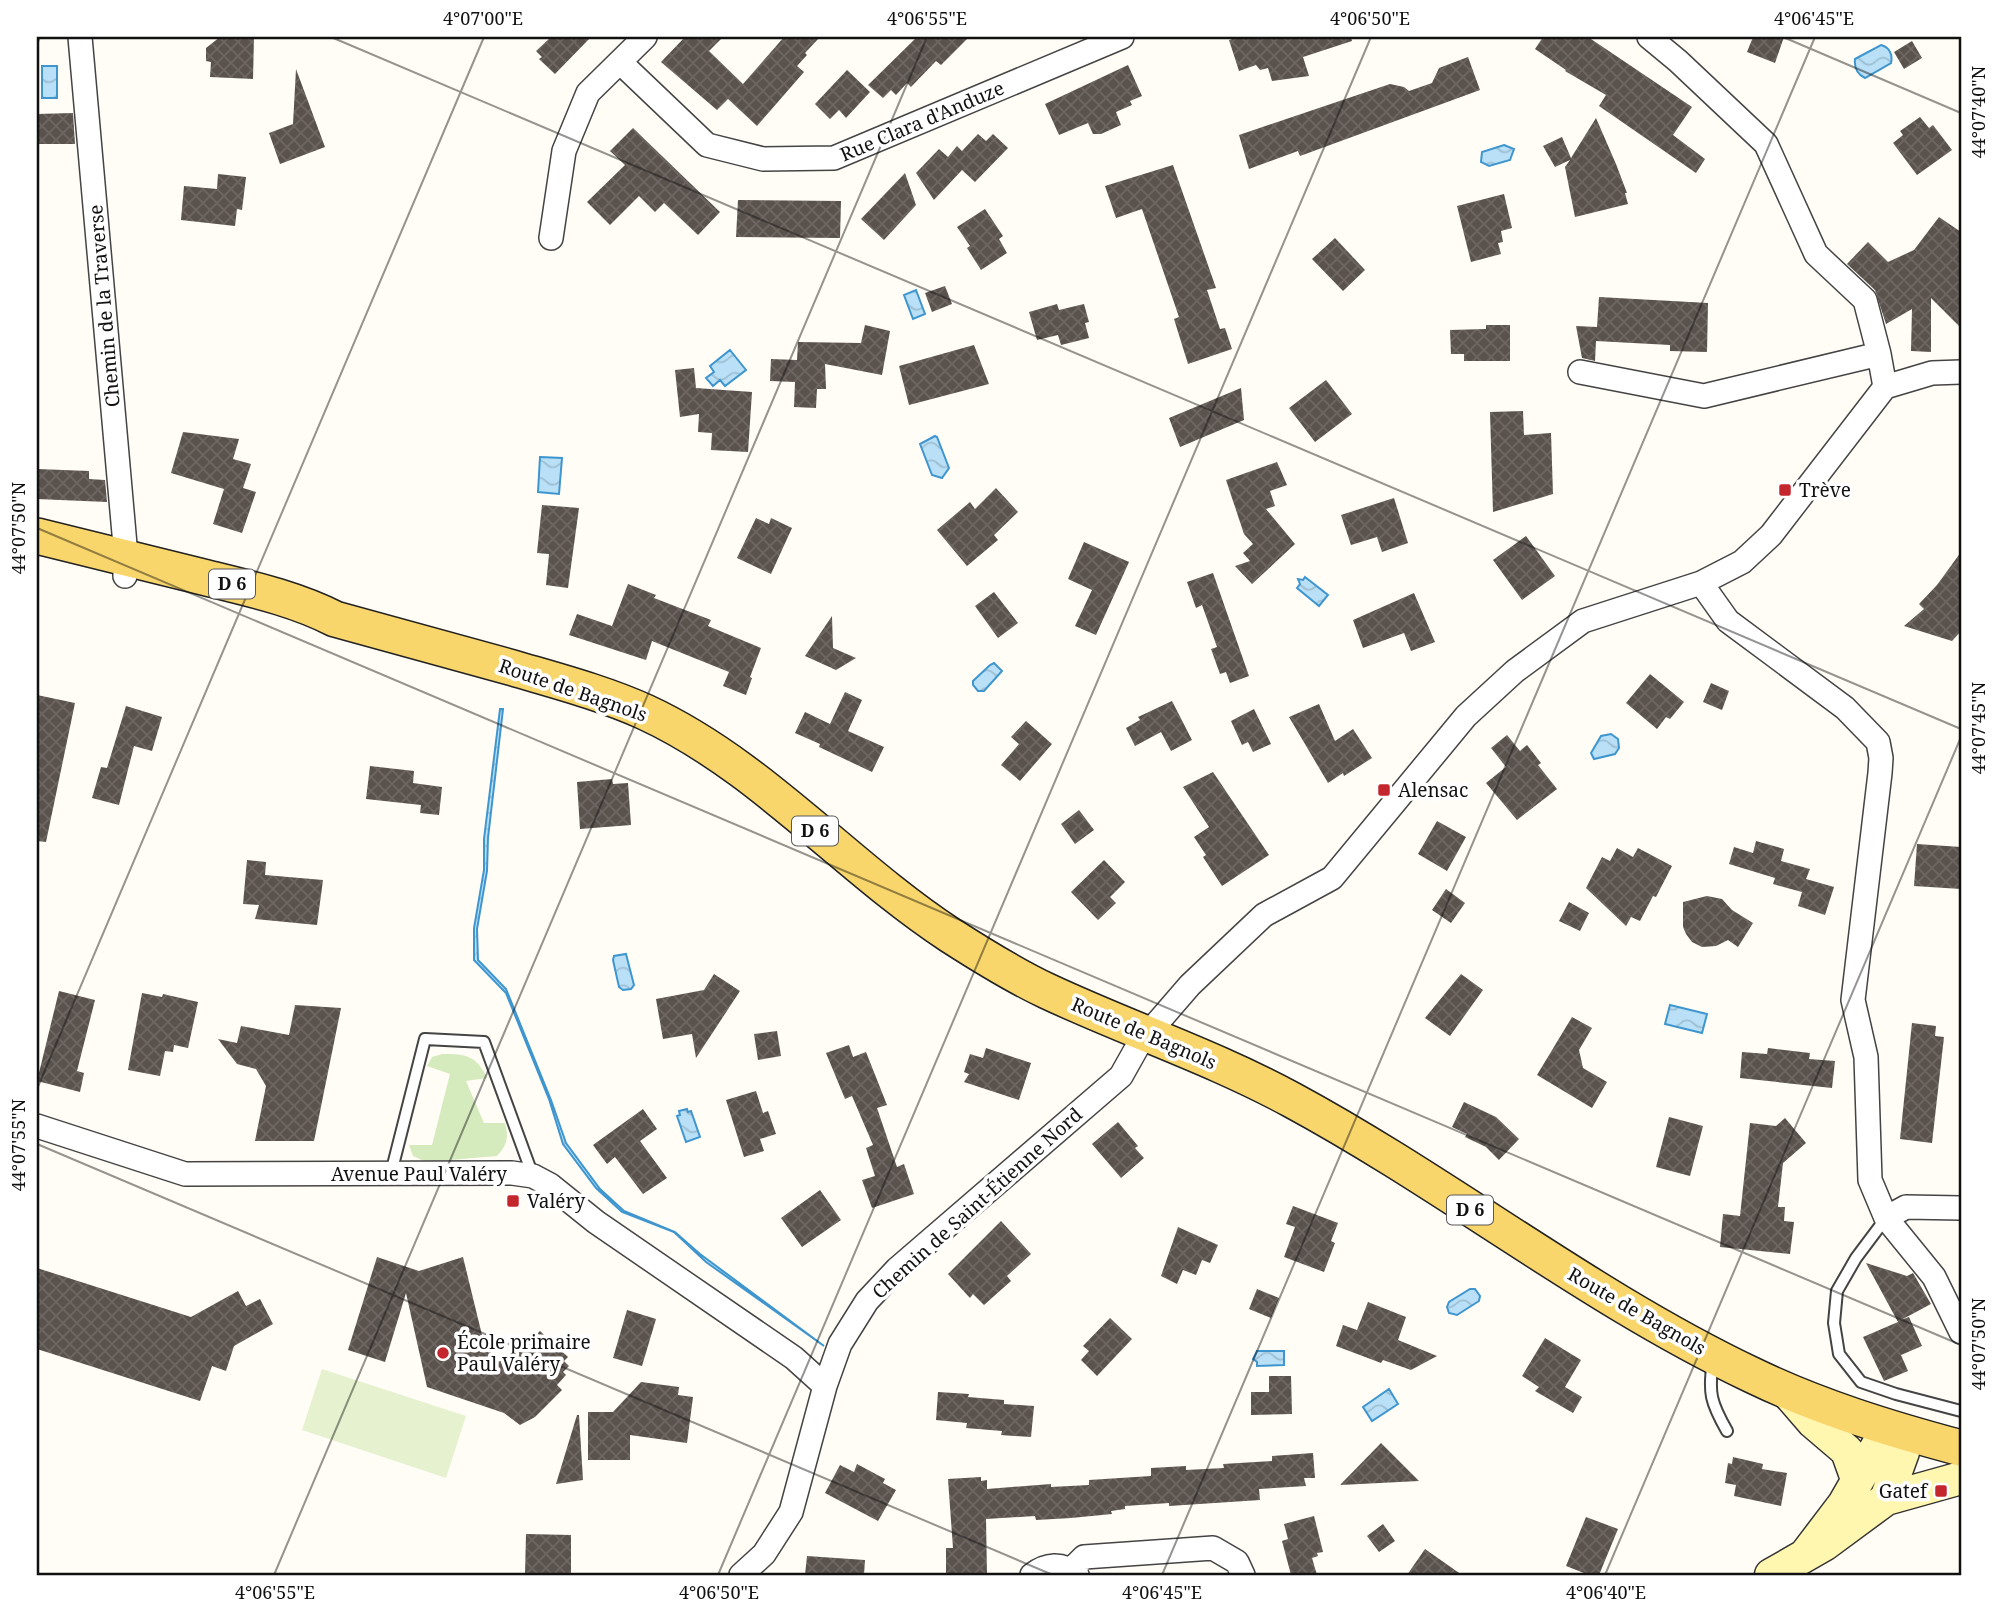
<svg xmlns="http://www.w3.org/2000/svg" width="1998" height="1612" font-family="'Noto Serif',serif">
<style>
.grass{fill:#d5ebbd}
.pitch{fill:#e6f2cf}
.water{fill:url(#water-waves);stroke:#3f96cf;stroke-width:2}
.building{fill:url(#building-cross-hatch)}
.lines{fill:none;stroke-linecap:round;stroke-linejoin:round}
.lane-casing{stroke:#444;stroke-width:14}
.street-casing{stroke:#444;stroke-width:26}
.secondary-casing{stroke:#333;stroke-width:35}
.primary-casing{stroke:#222;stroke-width:38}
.lane{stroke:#fff;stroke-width:10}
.street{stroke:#fff;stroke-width:23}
.secondary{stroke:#fff6b0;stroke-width:32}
.primary{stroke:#f9d66b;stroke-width:35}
.ticks{fill:none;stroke:#111;stroke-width:2;stroke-opacity:0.45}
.poi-dot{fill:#c4262e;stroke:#fff;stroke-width:2.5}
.labels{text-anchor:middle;stroke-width:7;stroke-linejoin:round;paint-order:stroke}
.shield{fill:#fff;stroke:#585858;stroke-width:2}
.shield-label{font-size:18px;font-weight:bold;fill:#111}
.street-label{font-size:19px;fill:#111;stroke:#fff}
.poi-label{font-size:19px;fill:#111;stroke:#fff;text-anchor:start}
.neatline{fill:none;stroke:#111;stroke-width:2.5}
.ticks-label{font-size:18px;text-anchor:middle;fill:#111}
</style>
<defs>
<pattern id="water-waves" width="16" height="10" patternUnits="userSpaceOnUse" patternTransform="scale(1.75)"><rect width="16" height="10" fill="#b9e0f7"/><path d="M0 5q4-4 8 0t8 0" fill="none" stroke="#9ebfd3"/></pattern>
<pattern id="building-cross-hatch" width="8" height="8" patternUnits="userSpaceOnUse" patternTransform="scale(1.75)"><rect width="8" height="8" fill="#5a524d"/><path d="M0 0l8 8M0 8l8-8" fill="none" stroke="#6d6662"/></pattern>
</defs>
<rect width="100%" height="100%" fill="#fffdf5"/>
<path class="grass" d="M442,1054C466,1054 476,1055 487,1078L466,1081L484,1123H505C509,1138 507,1145 497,1156L426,1162L413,1156L409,1145H432L450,1074L427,1066L432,1057Z"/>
<path class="pitch" d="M322,1369L466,1416L446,1478L302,1430Z"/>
<path class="water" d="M1881,45C1889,47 1893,54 1891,63L1865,78C1857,74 1854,68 1855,59Z
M42,66H57V98H42Z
M1504,145L1514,149L1510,160L1489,166L1481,162L1482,152Z
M916,290L925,314L913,319L904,295Z
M730,350L746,370L725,386L720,380L713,386L706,378L714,372L710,366Z
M935,436L937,437L949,468L942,478L932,475L920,444Z
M540,457L562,458L559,494L538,492Z
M1305,577L1328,595L1319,606L1297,588L1300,584L1298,579L1303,580Z
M994,663L1002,671L984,691H978L973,685V681L990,665Z
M500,709H503L488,838L487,871L477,929L478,960L506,989L551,1100L566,1143L600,1189L624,1211L675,1232L700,1254L824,1346L706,1262L674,1232L622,1212L596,1188L563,1144L549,1099L506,993L474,960V928L484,870V839Z
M1611,734L1618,739L1619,748L1615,754L1594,759L1591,753L1601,736Z
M626,954L634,985L631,989L623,990L619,987L613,960L614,956Z
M1670,1005L1707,1014L1702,1033L1665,1024Z
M687,1109L688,1112L691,1111L700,1137L686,1142L677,1116L680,1115L679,1111Z
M1470,1289H1475L1480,1296L1479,1301L1457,1315L1449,1313L1447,1307L1449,1302Z
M1257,1351H1284V1365L1257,1366V1362L1253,1359Z
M1389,1389L1398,1404L1372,1421L1363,1407Z"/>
<path class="building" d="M220,37H254L253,79L210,77L211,62L206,61V48Z
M551,37H591L555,74L539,59L542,57L536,51Z
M685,37H723L709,51L743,84L784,37H820L805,53L807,55L797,66L804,72L757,126L728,99L717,110L661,62Z
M917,37H969L941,65L936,61L911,87L907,83L896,95L891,90L883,98L868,85Z
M1239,37H1351L1352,41L1303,57L1309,76L1272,81L1268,68L1260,70L1256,65L1239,71L1229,40Z
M1543,37H1588L1692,107L1673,135L1705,159L1696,173L1599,106L1606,95L1565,71L1566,70L1535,49Z
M1753,37H1784L1775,63L1747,52Z
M1912,41L1922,58L1904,69L1894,52Z
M1468,57L1480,90L1300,156L1298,151L1249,169L1239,135L1390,84L1404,87L1409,91L1432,83L1439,68Z
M1128,65L1142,96L1130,101L1132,105L1116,112L1121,125L1101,134H1093L1088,123L1059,135L1045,104Z
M296,69L325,147L280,164L269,133L293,124Z
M847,70L870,92L846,118L839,110L830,119L815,104Z
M73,113L75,144H37V114Z
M1920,117L1929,128L1933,125L1952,150L1917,175L1893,143L1903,135L1900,131Z
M1596,118L1616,164L1627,193H1625L1628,204L1575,217L1565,167L1570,160L1555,167L1543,146L1562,137L1571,158Z
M633,128L720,212L698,235L664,203L655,212L639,196L610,225L587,202L625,165L610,151Z
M978,134L986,141L993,134L1008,148L975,182L962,170L934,200L916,173L939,149L948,157L957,146L962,151Z
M1173,165L1216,288L1207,290L1220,329L1225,328L1232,349L1188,364L1174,319L1179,317L1142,209L1116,218L1105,186Z
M905,173L916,205L884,240L861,219Z
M218,174L246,177L242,210L237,209L235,226L181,220L184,186L217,189Z
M1504,194L1512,228L1501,231L1503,242L1498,243L1501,254L1471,262L1457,206Z
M738,200L841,201L840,238L736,237Z
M985,209L1003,236L999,239L1007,253L981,270L967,248L970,246L957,227Z
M1939,217L1961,232V328L1931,298V352L1911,351L1912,309L1886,324L1875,290L1847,264L1868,242L1888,262L1914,250Z
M1335,238L1365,270L1343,291L1312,259Z
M945,286L952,304L932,312L925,293Z
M1599,297L1708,303L1707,352L1670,351V345L1596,341L1595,361L1582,358L1576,326L1597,327Z
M1057,304L1059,310L1084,304L1089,322L1085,323L1089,338L1061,345L1058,335L1037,340L1029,312Z
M865,325L890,331L882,375L825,364L826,389H817L816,408L794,407L795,382L770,381L771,359L797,360L798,342L861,343Z
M1486,325H1510V361H1464V354H1451L1450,330L1486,329Z
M974,345L989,384L909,405L899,366Z
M694,368L696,388L752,392L748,452L711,450L712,433L698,432L699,414L680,417L675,370Z
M1326,380L1352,414L1315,442L1289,408Z
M1241,388L1244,420L1180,447L1169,418Z
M1523,411L1524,435L1551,433L1553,494L1493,512L1490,412Z
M183,432L239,439L233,459L251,464L243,488L256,492L242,533L213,524L224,489L171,473Z
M1277,462L1287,485L1270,491L1275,506L1266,509L1295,544L1252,584L1235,566L1250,561L1243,553L1253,544L1244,534L1226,480Z
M37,469L89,471V479L105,480L107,502L37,499Z
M996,488L1018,512L994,535L998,540L967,566L937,530L970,502L975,509Z
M1394,498L1408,543L1382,552L1377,537L1351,545L1341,515Z
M542,505L579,508L568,588L546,585L549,554L537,553Z
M756,518L769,524L771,518L792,528L771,574L737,558Z
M1526,536L1555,576L1522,600L1493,560Z
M1084,542L1129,562L1096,635L1075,626L1092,590L1068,579Z
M1961,552V631L1952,641L1904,626L1924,609L1919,604L1937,585Z
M1213,573L1249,676L1230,683L1226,672L1220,674L1211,649L1217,647L1202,605L1196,608L1187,582Z
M628,584L656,595L654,598L711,620L708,626L761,648L750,677L752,678L746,695L723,686L729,672L652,641L646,660L569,635L577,614L612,626Z
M994,592L1018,623L998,638L975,606Z
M1414,593L1435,642L1411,651L1404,633L1363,648L1353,620Z
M832,616L833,648L856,658L836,670L805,656Z
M1650,674L1684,702L1670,719L1666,717L1657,729L1626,703Z
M1711,683L1729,691L1722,710L1703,702Z
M845,692L862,700L848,731L884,747L872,772L819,747L820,744L795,733L805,712L830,724Z
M37,695L75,703L46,842L37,841Z
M1172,701L1192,740L1171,751L1161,732L1135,746L1126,728L1140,720L1138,717Z
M1319,704L1335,741L1353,729L1372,758L1344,776L1343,773L1328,783L1289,717Z
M126,706L162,717L152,751L134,746L119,805L92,798L101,767L107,768Z
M1254,709L1271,744L1253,752L1248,742L1242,745L1231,721Z
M1026,721L1052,744L1020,781L1001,765L1019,744L1011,737Z
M1507,735L1520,751L1527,745L1541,763L1538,765L1557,789L1517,820L1486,783L1506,767L1491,748Z
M370,766L414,771L413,783L442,787L439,815L420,813L421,805L366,799Z
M1213,772L1269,855L1222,886L1203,857L1206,855L1194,837L1209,827L1183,787Z
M612,779L613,784L628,783L631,825L580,829L577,782Z
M1079,810L1094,830L1075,844L1061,824Z
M1437,821L1466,837L1447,871L1418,854Z
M1756,841L1784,849L1781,861L1810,869L1806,879L1834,887L1825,915L1798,906L1802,892L1773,884L1775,878L1729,864L1734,847L1753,853Z
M1917,844L1961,847V889L1914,886Z
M1617,848L1633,857L1638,848L1672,866L1656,897L1653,896L1640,921L1631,917L1626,926L1586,888L1602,857L1610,861Z
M247,860L266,862L265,875L323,880L317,925L255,919L259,905L243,904Z
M1104,860L1125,882L1110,897L1116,903L1098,920L1071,892Z
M1446,889L1465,903L1451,923L1432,910Z
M1707,896L1722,899L1732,910L1753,923L1738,947L1728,940L1716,946L1702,947L1692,942L1686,934L1683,927V902Z
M1569,902L1589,913L1580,931L1559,921Z
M714,974L740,991L696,1058L692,1034L663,1039L656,999L704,990Z
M1461,974L1483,990L1450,1036L1425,1018Z
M59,991L95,1000L77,1071L84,1073L80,1092L37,1081Z
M142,993L162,997L163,994L198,1002L188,1048L174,1045L173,1052L165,1051L160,1076L128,1070Z
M295,1005L341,1008L314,1141H255L266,1086L256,1069L237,1064L218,1039L237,1043L241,1026L289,1035Z
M1572,1017L1592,1028L1579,1050L1583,1068L1607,1082L1592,1108L1537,1075Z
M1912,1023L1936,1026L1935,1036L1944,1037L1932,1143L1900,1139Z
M777,1031L781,1056L758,1060L754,1034Z
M849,1045L853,1057L866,1052L887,1105L877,1108L897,1167L904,1164L914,1194L872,1208L862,1180L875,1176L866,1148L873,1145L852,1096L845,1099L826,1053Z
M986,1048L1031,1063L1019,1100L964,1082L969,1074L964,1072L970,1054L983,1058Z
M1768,1048L1810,1053L1809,1059L1835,1061L1832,1088L1740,1078L1742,1052L1767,1054Z
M756,1091L763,1113L768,1111L776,1134L760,1139L764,1151L744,1157L726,1100Z
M1464,1102L1496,1117L1519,1139L1499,1160L1486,1147L1465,1137L1467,1134L1452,1127Z
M643,1109L657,1129L640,1141L667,1178L643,1194L615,1157L607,1164L593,1145Z
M1669,1117L1703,1126L1690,1176L1656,1167Z
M1785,1118L1806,1143L1783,1163L1778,1207H1785L1784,1221L1794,1222L1790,1254L1720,1247L1723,1214L1740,1216L1750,1123L1776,1126Z
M1118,1122L1138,1146L1135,1148L1144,1158L1121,1178L1092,1144Z
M820,1190L841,1220L802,1247L781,1218Z
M1293,1206L1338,1223L1331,1241L1335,1243L1324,1272L1284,1257L1295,1227L1286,1224Z
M1001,1221L1031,1254L1007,1276L1011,1281L984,1305L973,1294L970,1298L948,1274Z
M1178,1227L1218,1245L1210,1263L1202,1260L1196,1275L1183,1270L1177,1284L1161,1276Z
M377,1257L419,1271L463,1257L482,1335L488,1334L493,1365L524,1347L540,1331L568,1357L564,1361L569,1366L563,1372L566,1375L557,1385L562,1390L535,1417L520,1425L504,1413L427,1387L406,1293L385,1362L348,1350Z
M1866,1263L1907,1276L1913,1273L1931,1304L1901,1320L1909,1317L1922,1346L1901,1355L1908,1371L1884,1381L1863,1337L1898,1322Z
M37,1268L191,1317L238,1291L246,1306L260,1299L273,1324L234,1346L226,1371L212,1366L200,1401L37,1349Z
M1257,1289L1279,1298L1271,1318L1249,1309Z
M1368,1302L1406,1317L1398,1340L1437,1356L1411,1370L1383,1360L1381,1363L1336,1346L1343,1325L1357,1330Z
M627,1310L656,1319L642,1366L613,1358Z
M1110,1318L1132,1339L1097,1376L1081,1360L1089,1351L1083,1346Z
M1545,1338L1581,1360L1565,1387L1582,1397L1573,1413L1535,1391L1539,1387L1522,1376Z
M1269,1376H1291L1292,1414L1251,1415V1392H1269Z
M641,1382L679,1387L678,1395L693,1397L687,1443L630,1435V1460H588V1412H613Z
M938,1392L969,1394L968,1397L1004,1400V1404L1034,1406L1031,1437L1001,1435L1002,1431L966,1428L967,1423L936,1420Z
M577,1415H579L583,1480L556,1484Z
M1381,1443L1419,1481L1340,1485Z
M1313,1453L1315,1478H1304L1306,1486L1259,1489L1260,1500L1169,1506V1503L1125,1506V1509L1111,1511L1112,1514L1071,1518L1036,1520L1035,1516L986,1519L987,1575H946V1548H953L948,1479L981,1477V1481L987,1480V1489L1051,1484V1487L1089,1485V1480L1151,1476V1468L1186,1466V1470L1224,1468L1223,1464L1272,1461V1456Z
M1733,1457L1763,1464L1762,1469L1787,1473L1781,1506L1734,1496L1736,1485L1725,1483L1728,1463L1732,1464Z
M857,1464L885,1479L883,1483L896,1490L878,1521L825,1493L840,1465L854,1472Z
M1314,1516L1323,1552L1317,1553L1318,1556L1312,1558L1317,1575H1291L1282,1541L1288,1539L1284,1524Z
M1586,1517L1618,1529L1599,1575H1589L1566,1566Z
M1383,1524L1395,1541L1379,1552L1367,1536Z
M526,1534L571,1535V1575H525Z
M1425,1549L1462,1575H1407Z
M807,1556L865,1560L864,1575H805Z"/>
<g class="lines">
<g class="lane-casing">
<path id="lane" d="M391,1173L425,1039L484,1042L533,1176
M1886,1218L1856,1258L1837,1291L1834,1323L1839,1354L1861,1382L1896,1394L1961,1411
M1713,1361C1708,1393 1711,1403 1727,1431"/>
</g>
<g class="street-casing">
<path id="street" d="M80,37L125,545V576
M1649,37L1678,61L1766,144L1816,254L1865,300L1879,354L1885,387
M621,63L707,145L763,159L834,158L1122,37
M551,238L564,151L588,93L645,37
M1580,372L1704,396L1879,354
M1701,583L1728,621L1845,708L1878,742L1881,758L1880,773L1853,1000L1866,1057L1870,1180L1886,1218L1934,1277L1961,1332
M37,1126L185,1174L512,1173L533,1176L550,1185L596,1222L794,1358L825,1386
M1886,1218L1906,1207L1961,1208
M1071,1570L1084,1557L1213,1548L1237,1562L1243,1575
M741,1575L764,1554L791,1512L825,1386L840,1344L867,1301L897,1269L1121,1076L1139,1044L1190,985L1264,915L1332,878L1466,716L1515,671L1583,621L1701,583L1742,562L1771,535L1885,387L1932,373L1961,372
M1032,1575C1046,1564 1062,1562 1077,1575"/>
</g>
<g class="secondary-casing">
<path id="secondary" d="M1787,1392L1813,1422L1847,1451L1857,1479
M1806,1554L1844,1504L1879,1443L1899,1431L1903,1452L1886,1499
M1771,1575L1825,1544L1886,1499L1961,1478"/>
</g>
<g class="primary-casing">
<path id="primary" d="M37,536C92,550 148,563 203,577C247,588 294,598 335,619C395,635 454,652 513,668C557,681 603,693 645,712C760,765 845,866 950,935C981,955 1013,975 1047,991C1128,1029 1213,1057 1292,1100C1449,1185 1590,1298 1752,1375C1818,1407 1890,1429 1961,1448"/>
</g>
<use href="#lane" class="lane"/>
<use href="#street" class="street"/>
<use href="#secondary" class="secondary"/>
<use href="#primary" class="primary"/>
</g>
<path class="ticks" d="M331,37L1961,729M1783,37L1961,113M37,44L40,37M37,528L1961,1345M37,1089L484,37M37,1144L1053,1575M274,1575L927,37M718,1575L1371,37M1162,1575L1815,37M1605,1575L1961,737"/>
<g class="poi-dot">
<rect x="1778" y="483" width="14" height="14" rx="3.5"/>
<rect x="1377" y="783" width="14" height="14" rx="3.5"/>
<rect x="506" y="1194" width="14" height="14" rx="3.5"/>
<circle cx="443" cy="1353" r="7"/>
<rect x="1934" y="1484" width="14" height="14" rx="3.5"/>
</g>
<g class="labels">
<g class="shield">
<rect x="209" y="569.5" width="46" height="29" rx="5"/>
<rect x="792" y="816.5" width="46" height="29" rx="5"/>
<rect x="1447" y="1195.5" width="46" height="29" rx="5"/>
</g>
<g class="shield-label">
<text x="232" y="590">D 6</text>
<text x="815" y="837">D 6</text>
<text x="1470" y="1216">D 6</text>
</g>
<g class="street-label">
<text transform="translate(922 121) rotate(-23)" y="7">Rue Clara d'Anduze</text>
<text transform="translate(104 306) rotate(-95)" y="7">Chemin de la Traverse</text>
<text transform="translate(573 690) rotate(19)" y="7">Route de Bagnols</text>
<text transform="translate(1144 1033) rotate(23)" y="7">Route de Bagnols</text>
<text x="419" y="1181">Avenue Paul Valéry</text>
<text transform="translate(977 1203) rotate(-42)" y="7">Chemin de Saint-Étienne Nord</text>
<text transform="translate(1637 1311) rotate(30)" y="7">Route de Bagnols</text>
</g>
<g class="poi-label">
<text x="1799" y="497">Trève</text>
<text x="1398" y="797">Alensac</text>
<text x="527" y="1208">Valéry</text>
<text x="457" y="1349">École primaire<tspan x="457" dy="22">Paul Valéry</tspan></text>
<text x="1927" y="1498" text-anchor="end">Gatef</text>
</g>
</g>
<rect width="1998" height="1612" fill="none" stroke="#ffffff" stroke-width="77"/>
<rect x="38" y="38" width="1922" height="1536" class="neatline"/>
<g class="ticks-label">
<text x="483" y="25">4°07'00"E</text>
<text x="927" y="25">4°06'55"E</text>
<text x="1370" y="25">4°06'50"E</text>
<text x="1814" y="25">4°06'45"E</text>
<text transform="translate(1979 112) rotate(-90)" y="6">44°07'40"N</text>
<text transform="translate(19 528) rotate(-90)" y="6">44°07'50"N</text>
<text transform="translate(1979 728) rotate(-90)" y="6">44°07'45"N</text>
<text transform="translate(19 1145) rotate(-90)" y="6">44°07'55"N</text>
<text transform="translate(1979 1344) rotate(-90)" y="6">44°07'50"N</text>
<text x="275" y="1599">4°06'55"E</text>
<text x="719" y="1599">4°06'50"E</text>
<text x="1162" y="1599">4°06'45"E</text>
<text x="1606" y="1599">4°06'40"E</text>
</g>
</svg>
